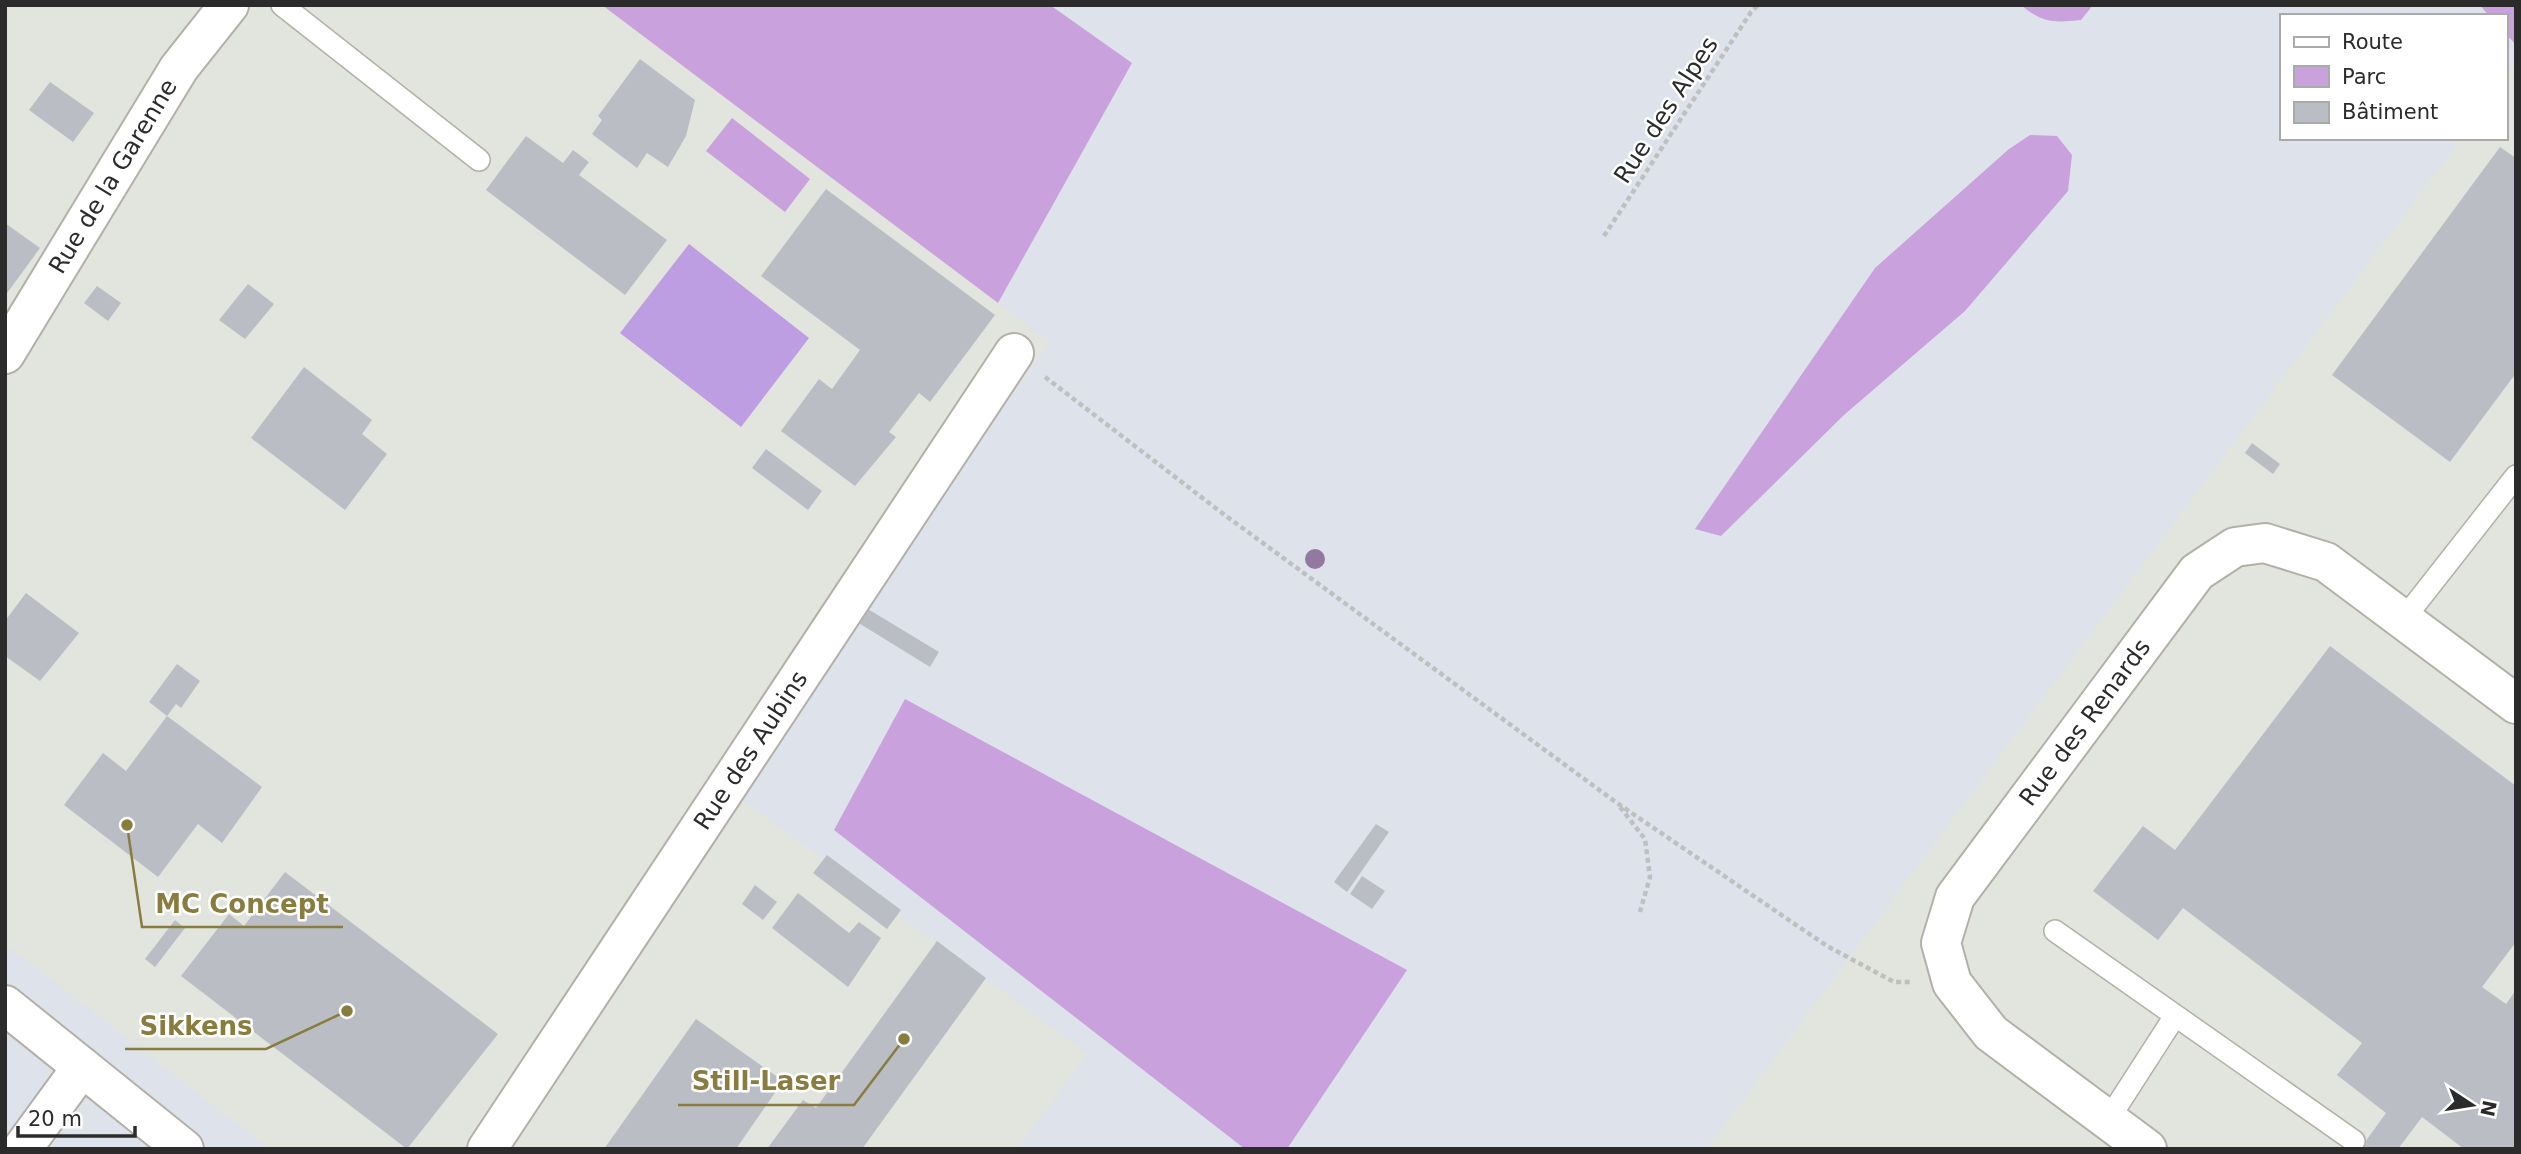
<svg xmlns="http://www.w3.org/2000/svg" width="2521" height="1154" font-family="'DejaVu Sans',sans-serif">
<style>
.industrial{fill:#e2e4de}
.green{fill:#c9a1dc}
.pitch{fill:#bd9ee2}
.building{fill:#babec4}
.lines{fill:none;stroke-linecap:round;stroke-linejoin:round}
.lane-casing{stroke:#b2b0a8;stroke-width:24}
.street-casing{stroke:#b2b0a8;stroke-width:42}
.secondary-casing{stroke:#b2b0a8;stroke-width:42}
.path{stroke:#bfbfbf;stroke-width:4.5;stroke-dasharray:5 3.5;stroke-linecap:butt}
.lane{stroke:#fff;stroke-width:21}
.street{stroke:#fff;stroke-width:38}
.secondary{stroke:#fff;stroke-width:38}
.tree{fill:#93799f}
.labels{text-anchor:middle;stroke-width:5;stroke-linejoin:round;paint-order:stroke}
.street-label{font-size:24px;fill:#2b2b2b;stroke:#fff}
.leader{fill:none;stroke:#887d3e;stroke-width:2.5}
.callout-dot{fill:#887d3e;stroke:#fff;stroke-width:2.5}
.callout-label{font-size:26px;text-anchor:middle;font-weight:bold;fill:#887d3e;stroke:#fff;stroke-width:5;stroke-linejoin:round;paint-order:stroke}
</style>
<rect width="100%" height="100%" fill="#dee3eb"/>
<path class="industrial" d="M5,5H602L1050,342L729,790L1088,1054L1017,1149H269L5,944Z
M2516,65V1149H1706L2461,138H2505V79Z"/>
<path class="green" d="M602,5H1050L1132,63L998,303Z
M2021,5H2093L2081,20C2054,23 2042,23 2021,5Z
M2480,5H2516V45L2505,33V16H2489Z
M732,118L810,179L785,212L706,151Z
M2030,135L2057,136L2072,155L2068,191L1965,311L1844,415L1721,536L1695,529L1875,268L2009,149Z
M905,699L1407,970L1287,1149H1245L834,830Z"/>
<path class="pitch" d="M689,244L809,338L741,427L620,333Z"/>
<path class="building" d="M640,59L695,100L686,136L668,167L647,153L637,168L592,134L602,120L598,116Z
M50,82L94,113L73,142L29,110Z
M526,136L563,163L573,150L589,162L579,175L667,240L625,295L486,190Z
M2500,147L2516,158V373L2450,462L2332,375Z
M826,189L995,315L930,402L919,393L889,432L896,437L855,486L781,431L819,379L832,389L860,350L761,276Z
M5,223L40,248L5,296Z
M248,284L274,304L245,339L219,320Z
M97,286L121,303L108,321L84,303Z
M304,367L372,420L362,434L387,454L345,510L251,438Z
M2252,443L2280,464L2273,474L2245,453Z
M766,449L822,491L808,510L752,468Z
M26,593L79,633L40,681L5,656V621Z
M858,603L939,652L930,667L849,617Z
M2330,646L2516,786V942L2482,987L2506,1004L2516,990V1149H2464L2422,1117L2398,1149H2360L2386,1113L2337,1075L2362,1043L2183,908L2158,940L2093,891L2143,826L2175,850Z
M177,664L200,681L181,708L176,704L167,716L149,702Z
M167,716L262,787L222,843L198,824L158,877L64,805L103,753L126,771Z
M1376,824L1389,832L1347,892L1334,882Z
M827,855L901,910L887,929L813,873Z
M285,872L498,1034L407,1149L181,976L229,914L244,926Z
M1362,876L1385,891L1372,909L1350,894Z
M755,885L777,902L763,920L742,904Z
M798,893L849,933L859,922L881,938L848,987L772,928Z
M175,920L185,928L155,967L145,959Z
M937,941L986,978L862,1149H767L803,1100L816,1108Z
M696,1019L783,1081L736,1149H604Z"/>
<g class="lines">
<g class="lane-casing">
<path id="lane" d="M282,5L479,160
M2403,620L2516,476
M2055,931L2354,1141
M2108,1120L2175,1016"/>
</g>
<g class="street-casing">
<g id="street">
<path id="s1" d="M5,354L179,68L229,5"/>
<path d="M22,1149L82,1067"/>
<path id="s2" d="M487,1149L1014,353"/>
<path id="s3" d="M2147,1149L1991,1033L1952,983L1941,943L1955,897L2197,572L2235,547L2265,543L2326,562L2516,704"/>
</g>
</g>
<g class="secondary-casing">
<path id="secondary" d="M5,1005L184,1149"/>
</g>
<path class="path" d="M1604,236L1751,12L1758,5
M1045,377L1222,513L1617,803L1827,946L1894,982H1913
M1620,807L1645,839L1650,877L1640,912"/>
<use href="#lane" class="lane"/>
<use href="#street" class="street"/>
<use href="#secondary" class="secondary"/>
</g>
<circle class="tree" cx="1315" cy="559" r="10"/>
<g class="labels">
<g class="street-label">
<text transform="translate(1666 110) rotate(-57)" y="8">Rue des Alpes</text>
<text dy="8" stroke="none"><textPath href="#s1" startOffset="208">Rue de la Garenne</textPath></text>
<text dy="8" stroke="none"><textPath href="#s3" startOffset="565">Rue des Renards</textPath></text>
<text dy="8" stroke="none"><textPath href="#s2" startOffset="478">Rue des Aubins</textPath></text>
</g>
</g>
<path class="leader" d="M127 825L142 927H343M347 1011L266 1049H125M904 1039L854 1105H678"/>
<g class="callout-dot">
<circle cx="127" cy="825" r="7"/>
<circle cx="347" cy="1011" r="7"/>
<circle cx="904" cy="1039" r="7"/>
</g>
<g class="callout-label">
<text x="242" y="913">MC Concept</text>
<text x="196" y="1035">Sikkens</text>
<text x="766" y="1090">Still-Laser</text>
</g>
<rect width="2521" height="1154" fill="none" stroke="#2b2b2b" stroke-width="14"/>
<rect x="2280" y="14" width="228" height="126" fill="#ffffff" stroke="#aaaaaa" stroke-width="2"/>
<rect x="2294" y="37" width="35" height="10" fill="#ffffff" stroke="#aaaaaa" stroke-width="2"/>
<text x="2342" y="49" font-size="21" fill="#2b2b2b">Route</text>
<rect x="2294" y="66" width="35" height="21" fill="#c9a1dc" stroke="#aaaaaa" stroke-width="2"/>
<text x="2342" y="84" font-size="21" fill="#2b2b2b">Parc</text>
<rect x="2294" y="102" width="35" height="21" fill="#babec4" stroke="#aaaaaa" stroke-width="2"/>
<text x="2342" y="119" font-size="21" fill="#2b2b2b">Bâtiment</text>
<g transform="translate(2472 1105) rotate(102)" stroke="#ffffff" stroke-width="5" paint-order="stroke">
<path d="M0-5L12 26L0 18L-12 26Z" fill="#2b2b2b"/>
<text y="-10" font-size="19" font-weight="bold" text-anchor="middle" fill="#2b2b2b">N</text>
</g>
<path d="M18 1126v10h117v-10" fill="none" stroke="#2b2b2b" stroke-width="3.5"/>
<text x="28" y="1126" font-size="21" fill="#2b2b2b" stroke="#ffffff" stroke-width="5" paint-order="stroke">20 m</text>
</svg>
